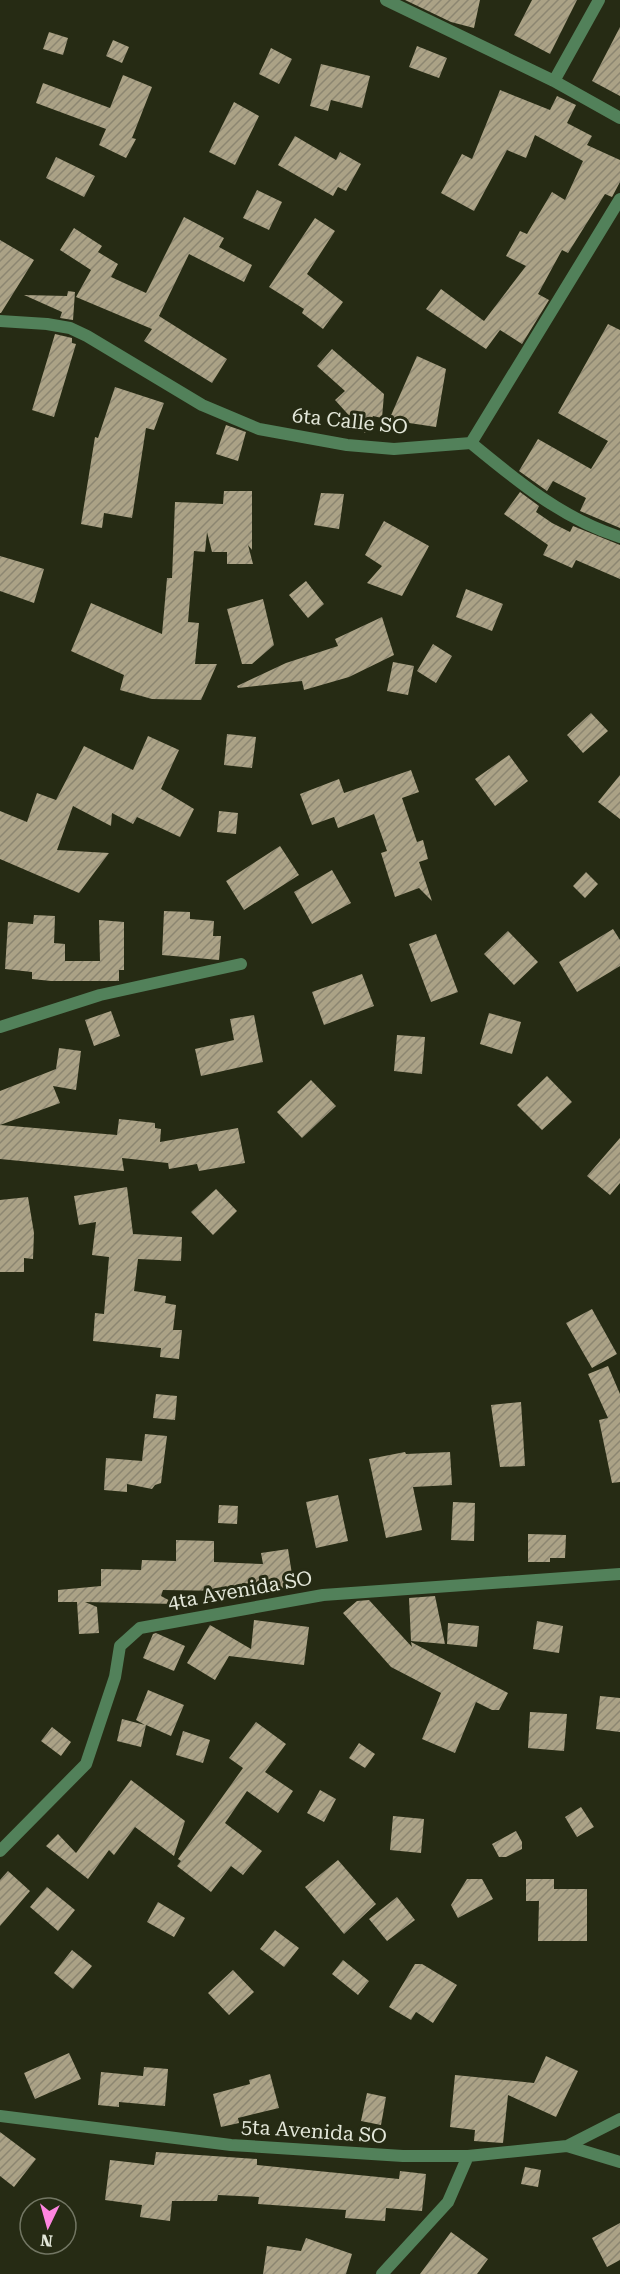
<svg xmlns="http://www.w3.org/2000/svg" width="620" height="2274" font-family="'Roboto Serif',serif">
<style>
.building{fill:url(#building-hatch)}
.lines{fill:none;stroke-linecap:round;stroke-linejoin:round}
.street{stroke:#52815a;stroke-width:12}
.labels{text-anchor:middle;stroke-width:6;stroke-linejoin:round;paint-order:stroke}
.street-label{font-size:20px;fill:#e3e7d9;stroke:#262b14}
</style>
<defs>
<pattern id="building-hatch" width="6" height="6" patternUnits="userSpaceOnUse" patternTransform="scale(1.5)"><rect width="6" height="6" fill="#aba286"/><path d="M-1 1l2-2M0 6l6-6M5 7l2-2" fill="none" stroke="#8c8671"/></pattern>
</defs>
<rect width="100%" height="100%" fill="#262b14"/>
<path class="building" d="M405,0H480L474,28L451,22Z
M532,0H577L550,54L514,35Z
M620,27V96L592,81Z
M49,32L68,38L63,55L43,49Z
M113,40L129,47L122,63L106,56Z
M417,46L447,58L439,78L409,67Z
M271,48L292,59L279,84L259,74Z
M321,64L370,76L362,108L331,100L328,111L310,106Z
M123,75L152,87L132,138L136,139L126,158L99,145L106,129L36,103L43,83L110,108Z
M500,90L550,110L557,96L576,105L567,123L592,136L587,145L620,160V182L612,197L605,194L568,253L562,250L538,294L549,300L522,344L500,330L486,349L426,309L441,289L484,321L526,266L506,256L520,231L527,234L552,192L565,200L583,161L535,135L526,158L507,150L474,211L441,193L462,154L472,159Z
M234,102L259,116L235,165L209,152Z
M295,136L336,160L340,152L361,164L346,191L338,187L333,196L278,165Z
M56,157L95,176L84,197L46,178Z
M257,190L282,202L269,230L243,218Z
M184,217L224,238L219,247L252,265L244,282L189,254L159,316L227,359L212,383L144,341L152,329L76,297L91,270L60,250L74,228L102,246L98,252L118,264L111,277L146,293Z
M315,218L335,231L307,274L343,302L323,329L302,313L304,309L269,287Z
M0,240L34,260L1,313H0Z
M68,291L75,292L73,320L60,318L62,312L24,295L67,296Z
M608,324L620,330V528L580,511L586,498L553,481L547,491L519,471L538,439L591,469L608,441L558,413Z
M55,334L72,338V343L76,344L54,417L32,410Z
M332,349L384,394L382,418L373,416L365,433L335,400L345,391L317,366Z
M417,356L446,369L436,427L389,420Z
M115,387L164,403L154,430L146,428L132,518L104,513L102,528L81,524L95,437L98,438Z
M226,425L246,432L238,461L216,454Z
M224,491H252V550L248,545L253,564H227V552H212L207,532L205,552L194,551L188,622L199,623L195,664H217L201,700L152,699L120,690L124,675L71,651L91,603L162,634L167,578H172L175,502L223,504Z
M520,492L539,506L536,512L552,523L570,532L573,526L620,545V579L576,560L572,568L543,555L548,545L504,514Z
M321,493L344,494L339,529L314,525Z
M384,521L429,546L402,596L367,583L382,566L365,555Z
M0,556L44,569L34,603L0,591Z
M306,581L324,604L308,618L289,595Z
M466,589L503,604L492,631L456,617Z
M263,599L274,645L252,664H242L227,609Z
M382,617L394,655L349,677L304,690L302,681L238,688L237,686L286,663L338,646L335,639Z
M433,644L452,656L436,683L417,671Z
M393,662L414,666L408,695L387,691Z
M591,713L608,731L583,753L567,735Z
M227,734L256,737L252,768L224,765Z
M148,736L179,750L161,789L194,809L180,837L137,817L133,824L112,813L111,826L73,806L57,850L109,853L79,893L0,859V811L27,822L37,793L56,800L84,746L133,770Z
M509,755L528,781L495,806L475,779Z
M411,770L419,792L402,798L417,842L423,840L428,859L419,862L432,901L419,888L395,897L381,853L387,851L374,814L338,828L334,817L312,825L300,794L339,779L344,793Z
M620,775V819L598,802Z
M219,811L238,813L236,834L217,832Z
M280,846L299,875L244,910L226,881Z
M332,870L351,903L312,924L294,892Z
M586,872L598,884L585,898L573,886Z
M164,911L190,912V919L214,921L213,936H221L219,960L162,955Z
M34,915L55,916L54,943L65,944V961H100L99,920L124,922V970H119V981H51L32,979V972L5,969L8,922L33,924Z
M613,929L620,940V966L577,992L559,962Z
M508,931L538,962L514,985L484,954Z
M436,934L458,992L431,1002L409,944Z
M362,974L374,1006L324,1025L312,992Z
M111,1011L120,1036L94,1046L85,1020Z
M489,1013L521,1022L512,1054L480,1044Z
M254,1015L263,1062L201,1076L195,1049L234,1040L230,1019Z
M397,1035L425,1037L422,1074L394,1071Z
M59,1048L81,1051L76,1090L53,1086L60,1103L0,1125L117,1135L119,1119L155,1123V1128L161,1129L160,1142L238,1128L245,1163L199,1171L197,1164L169,1169L168,1163L122,1158L124,1171L0,1159V1091L56,1069Z
M547,1076L572,1102L542,1130L517,1105Z
M311,1080L336,1106L302,1138L277,1112Z
M620,1138V1183L610,1195L587,1176Z
M127,1187L133,1234L182,1237L181,1261L138,1259L134,1291L166,1296L165,1303L176,1305L173,1330H182L179,1359L160,1357L161,1348L93,1341L95,1313L104,1314L109,1257L92,1255L96,1222L79,1225L74,1196Z
M216,1189L237,1211L213,1235L191,1212Z
M28,1197L34,1233L33,1259L24,1258V1272H0V1200Z
M592,1309L617,1354L592,1368L566,1323Z
M608,1366L620,1394V1482L612,1483L599,1420L608,1418L588,1374Z
M156,1394L177,1396L175,1420L153,1418Z
M521,1402L525,1466L500,1467L491,1405Z
M145,1434L167,1436L161,1483L155,1485L152,1489L127,1484V1492L104,1490L106,1458L142,1461Z
M405,1452L406,1454L450,1452L452,1485L413,1487L422,1530L386,1538L369,1459Z
M338,1495L348,1541L316,1548L306,1502Z
M453,1502L475,1503L474,1541L451,1540Z
M219,1505L238,1506L237,1524L218,1523Z
M528,1534L566,1535L565,1558H550V1562H528Z
M176,1540L214,1541V1562L263,1564L261,1553L288,1549L294,1587L228,1594L230,1591L163,1590L161,1596L176,1604L85,1602L97,1607L99,1633L79,1634L77,1602H58V1590L101,1586V1569L141,1570L142,1560L176,1561Z
M435,1596L445,1644L411,1641L409,1598Z
M369,1600L412,1647L411,1642L508,1693L499,1710H492L476,1702L455,1753L422,1739L441,1693L391,1667L343,1613L357,1601Z
M254,1620L309,1627L304,1665L229,1656L215,1680L187,1663L210,1625L251,1649Z
M537,1621L563,1626L559,1653L533,1649Z
M448,1623L479,1626L477,1647L447,1644Z
M156,1633L185,1646L174,1671L143,1658L153,1634Z
M148,1690L184,1705L171,1736L146,1725L141,1747L117,1741L122,1719L145,1725L136,1720Z
M600,1696L620,1698V1732L596,1729Z
M530,1712L567,1714L564,1751L528,1748Z
M256,1722L286,1744L265,1772L293,1791L278,1813L247,1791L225,1823L262,1851L243,1875L231,1866L211,1892L177,1866L181,1861L178,1859L243,1768L229,1758Z
M52,1727L71,1742L61,1756L41,1741Z
M183,1731L210,1740L203,1763L176,1755Z
M359,1743L375,1754L365,1768L349,1758Z
M131,1780L185,1821L174,1856L135,1827L114,1855L109,1850L88,1879L46,1846L58,1834L76,1853Z
M320,1790L336,1799L324,1822L307,1813Z
M581,1807L594,1827L577,1837L565,1817Z
M393,1816L424,1819L421,1853L390,1850Z
M516,1831L522,1842V1849L506,1857H499L492,1844Z
M338,1860L376,1904L344,1934L305,1887Z
M8,1871L30,1891L0,1926V1880Z
M467,1879H482L493,1899L458,1918L451,1905Z
M526,1879H554V1889H587V1941H538L539,1901H526Z
M47,1887L75,1910L58,1931L30,1907Z
M397,1897L415,1920L387,1941L369,1919Z
M158,1902L185,1918L174,1937L147,1922Z
M275,1930L299,1948L284,1967L260,1949Z
M72,1950L92,1966L73,1989L54,1973Z
M343,1960L369,1981L358,1995L332,1974Z
M415,1964H422L457,1985L433,2023L416,2012L411,2020L389,2007Z
M233,1970L254,1992L229,2015L208,1993Z
M69,2053L81,2079L35,2099L24,2073Z
M546,2056L578,2071L556,2117L508,2095L503,2143L474,2141L475,2130L450,2127L455,2075L534,2083Z
M144,2067L168,2069L165,2106L119,2102V2107L98,2105L101,2072L143,2076Z
M270,2074L279,2108L238,2118L239,2123L221,2127L213,2094L250,2084L249,2080Z
M367,2093L386,2097L381,2125L361,2121Z
M0,2132L36,2159L14,2187L0,2176Z
M156,2152L257,2159V2165L399,2179L400,2171L426,2174L422,2211L386,2208L385,2221L345,2218L346,2210L258,2204L259,2197L218,2195L217,2201H172L170,2221L140,2217L142,2205L105,2200L110,2160L154,2165Z
M525,2167L541,2170L538,2187L521,2184Z
M620,2223V2260L607,2267L592,2238Z
M451,2232L488,2259L477,2274H420Z
M306,2238L352,2254L346,2274H263L267,2246L301,2251Z"/>
<g class="lines">
<path class="street" d="M386,0L554,81L620,118
M554,81L599,0
M0,321L47,324L70,328L87,336L202,405L259,429L347,445L394,449L471,443L620,199
M471,443C517,481 563,519 620,537
M0,1027L100,995L241,964
M0,1851L86,1764L115,1677L120,1646L140,1628L323,1595L620,1574
M0,2116L231,2145L403,2156H468L567,2146L620,2119
M567,2146L620,2162
M382,2274L448,2202L468,2156"/>
</g>
<g class="labels">
<g class="street-label">
<text transform="translate(350 421) rotate(6)" y="7">6ta Calle SO</text>
<text transform="translate(240 1590) rotate(-10)" y="7">4ta Avenida SO</text>
<text transform="translate(314 2131) rotate(4)" y="7">5ta Avenida SO</text>
</g>
</g>
<g transform="translate(48 2226) rotate(185)"><circle r="28" fill="#262b14" stroke="#727663" stroke-width="1.5"/>
<path d="M0-4.5L10 22L0 15L-10 22Z" fill="#fe85df"/>
<text y="-9" font-size="16" font-weight="bold" text-anchor="middle" fill="#e3e7d9">N</text>
</g>
</svg>
